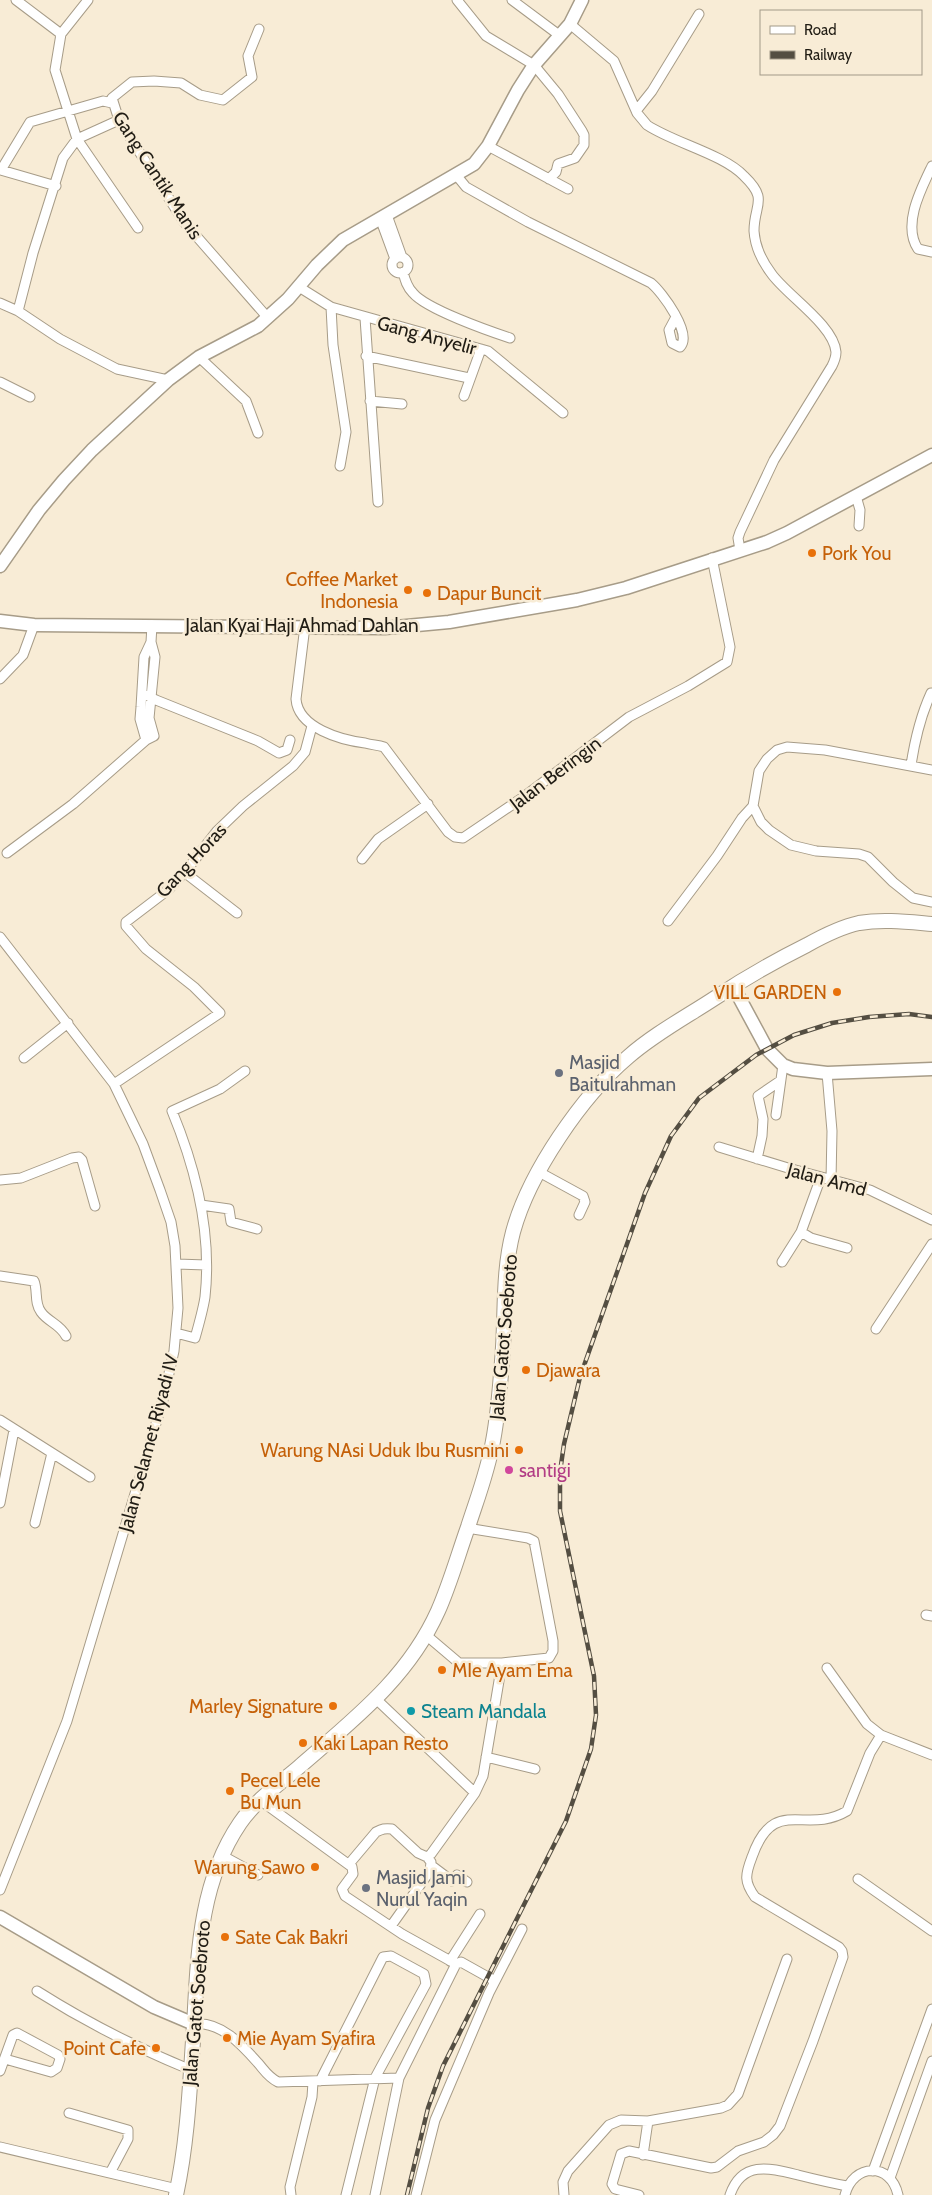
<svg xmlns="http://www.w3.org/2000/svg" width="932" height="2195" font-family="Cabin,sans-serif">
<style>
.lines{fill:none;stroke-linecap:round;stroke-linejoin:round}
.street-casing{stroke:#a79c88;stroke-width:11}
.secondary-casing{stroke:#a79c88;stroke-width:15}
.primary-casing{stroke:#a79c88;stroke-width:16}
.street{stroke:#fff;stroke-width:9}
.secondary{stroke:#fff;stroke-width:12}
.primary{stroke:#fff;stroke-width:14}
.rail-casing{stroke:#544e42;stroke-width:4.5}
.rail{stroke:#f8ecd6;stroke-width:2.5;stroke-dasharray:8;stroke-linecap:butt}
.food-dot{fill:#e8710a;stroke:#f8ecd6;stroke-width:2}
.worship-dot{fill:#6b7280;stroke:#f8ecd6;stroke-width:2}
.hotel-dot{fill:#d1479c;stroke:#f8ecd6;stroke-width:2}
.culture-dot{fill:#0f9aa8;stroke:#f8ecd6;stroke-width:2}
.labels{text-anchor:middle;stroke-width:5;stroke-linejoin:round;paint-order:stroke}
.street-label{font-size:19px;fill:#201c14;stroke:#f8ecd6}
.food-label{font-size:19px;fill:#c56008;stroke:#f8ecd6;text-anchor:start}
.worship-label{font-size:19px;fill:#5b616d;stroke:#f8ecd6;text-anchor:start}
.hotel-label{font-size:19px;fill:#b23c85;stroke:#f8ecd6;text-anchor:start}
.culture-label{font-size:19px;fill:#0d838f;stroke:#f8ecd6;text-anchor:start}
</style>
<rect width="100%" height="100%" fill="#f8ecd6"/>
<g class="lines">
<g class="street-casing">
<path id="street" d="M16,0L61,34
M88,0L61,34L55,70L77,139L138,228
M457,0L486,36L534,65L558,94L582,131L584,135V145L575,158L558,164L556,172L549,179
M512,0L559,35
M570,24L614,61L637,113L647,125C674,143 723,154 744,176C769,200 754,204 754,231C755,246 762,261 771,273C785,294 834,325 836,352C836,357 834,362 832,366L774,460L740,532L738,538L740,550
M259,29L248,56L252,77L223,100L200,95L181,83L154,81L132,82L112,98L119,120L184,222L268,318
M636,111L652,91L699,14
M488,146L568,189
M932,166C921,189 902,225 918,249L932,252
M457,176L466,187L528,222L651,283C662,292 693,334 680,347L672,343L669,330L676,317
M56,186L1,170L30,122L103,101L112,103
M387,215L402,257
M380,218L395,259
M392 265a8 8 0 1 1 16 0a8 8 0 1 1-16 0Z
M403,272C405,280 407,287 413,293C426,309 489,331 510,338
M299,287L331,307L488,351L563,413
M0,303L18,311L60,339L117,369L168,380
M331,307L333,345L346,432L340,466
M18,311L33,253L63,158L77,139L119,120
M365,318L378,502
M366,356L469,378
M199,357L246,401L258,433
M0,382L30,397
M464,396L481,349
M370,401L402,404
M856,496L860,510L859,526
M305,626L296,699C298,728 341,740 365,743C372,745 378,745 384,747L448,832L455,837L463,838L525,796L629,717L688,686L727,662L730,647L712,558
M0,679L23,655L34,625
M142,693L156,700L258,741L279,753L287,750L290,740
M146,740L140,719L141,707L144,657L151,642
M911,765C915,739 920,717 931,693
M932,770L825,750L787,747L777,750L767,759L759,771L753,806L761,822L769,830L791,845L816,851L859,854L868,857L893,882L913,898L932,902
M7,853L73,804L146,740L154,736L149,718L155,657L151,642L152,625
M362,859L378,839L428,804
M184,872L237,913
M668,921L717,856L742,818L753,806
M0,937L114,1084L143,1144L160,1190L171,1222L175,1246L178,1308L174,1351L163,1400L67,1721L0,1890
M24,1058L68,1023
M827,1073L832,1131L831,1180
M114,1084L220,1013L194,987L146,949L126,926V922L168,890L189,867L217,831L243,806L293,766L305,752L312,726
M776,1115L783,1065
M719,1147L788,1168L870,1190L932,1220
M757,1159L762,1136L763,1119L758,1096L780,1081
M539,1172L583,1196L585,1202L579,1215
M821,1177L801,1232L811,1238L847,1248
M0,1180L21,1178L72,1158L79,1157L82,1160L95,1206
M201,1205L229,1209L231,1222L257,1229
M782,1262L801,1232
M177,1264L206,1265
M0,1276L34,1281C38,1290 34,1303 41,1312C48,1322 60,1324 66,1336
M876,1329L932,1244
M176,1333L195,1338C199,1324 203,1310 205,1297C212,1233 196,1169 172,1111L220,1089L245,1071
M0,1420L90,1477
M0,1503L14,1430
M35,1523L52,1453
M926,1615L932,1616
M426,1635L459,1663H502L549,1658L553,1651V1641L534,1541L528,1538L467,1528
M827,1668L867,1724L881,1735L932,1755
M376,1699L475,1793
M486,1757L535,1769
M260,1800L352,1867L353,1874L342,1889L345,1896L402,1934L456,1964
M223,1856L258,1875
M427,1857L431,1854L475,1793L483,1776L502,1663
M349,1864L376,1832C382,1829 385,1828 392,1829L418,1853L427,1857L431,1862L430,1871L391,1926
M432,1866L452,1881L457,1875L467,1882
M858,1879L932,1931
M450,1961L480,1914
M37,1991C86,2022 137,2048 191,2070
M194,2024C221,2021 242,2045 258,2063C265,2071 268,2077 278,2082L399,2078
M0,2071L13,2035L17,2033L58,2055L60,2059L57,2068L51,2072L5,2059
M320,2081L383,1957L391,1956L424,1974L426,1984L375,2078L346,2195
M69,2113L128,2130V2139L110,2173
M0,2147L177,2189
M643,2155L648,2121L721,2108L728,2105L738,2094L787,1959
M873,2171L932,2009
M890,2178L932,2061
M291,2195L290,2187L312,2097L313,2082
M375,2195L399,2078L456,1964L461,1962L495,1981
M416,2195L435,2120L489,1993L522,1929
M564,2195L563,2182L568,2171L609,2125L621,2120L648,2121
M639,2195L615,2189L612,2184L621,2154L629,2151L711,2168L717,2167L738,2151L764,2142L773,2135L780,2126L813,2041L843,1957L842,1951L839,1947L755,1897C744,1882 745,1875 752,1857C774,1794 805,1836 847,1811L870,1753L881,1735
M730,2195C742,2160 770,2168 798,2175C814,2179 831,2183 847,2186
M845,2195C853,2163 891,2162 898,2195"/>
</g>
<g class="secondary-casing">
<path id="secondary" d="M0,566L39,510L64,480L92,450L168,380L199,357L258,326L288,299L317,265L343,240L474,164L488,146L518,90L534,65L570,24L582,0
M0,621L34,625L385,628L449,622L577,600L626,588L767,542L787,533L932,455
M733,986L767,1049L783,1065L793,1069L827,1073L932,1069
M0,1917L154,2007L194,2024"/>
</g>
<g class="primary-casing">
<path id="primary" d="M176,2195C188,2140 190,2082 194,2026C198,1956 199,1883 240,1823C255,1801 279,1784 299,1767C353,1720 408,1678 438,1611C450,1584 458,1555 468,1527C477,1499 488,1471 493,1441C498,1415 500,1388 502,1361C506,1318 502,1274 513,1232C529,1173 582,1096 628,1057C654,1034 686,1017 715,998C745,978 775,961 807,945C823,936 841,927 859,923C883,919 908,922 932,924"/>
</g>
<use href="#street" class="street"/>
<use href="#secondary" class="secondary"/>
<use href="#primary" class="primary"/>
<g class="rail-casing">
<path id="rail" d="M407,2195L428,2108L443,2066L566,1821L591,1749L596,1715L594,1676L560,1511V1472L564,1444L580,1377L645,1193L671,1136L699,1098L756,1055L794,1035L832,1023L869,1017L909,1014L932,1017"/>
</g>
<use href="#rail" class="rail"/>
</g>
<g class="food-dot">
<circle cx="812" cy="553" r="5"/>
<circle cx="408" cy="590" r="5"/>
<circle cx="427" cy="593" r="5"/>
<circle cx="837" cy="992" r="5"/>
<circle cx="526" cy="1370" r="5"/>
<circle cx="519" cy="1450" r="5"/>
<circle cx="442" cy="1670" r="5"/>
<circle cx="333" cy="1706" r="5"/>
<circle cx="303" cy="1743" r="5"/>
<circle cx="230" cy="1791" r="5"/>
<circle cx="315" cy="1867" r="5"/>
<circle cx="225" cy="1937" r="5"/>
<circle cx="227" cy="2038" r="5"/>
<circle cx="156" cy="2048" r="5"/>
</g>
<g class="worship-dot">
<circle cx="559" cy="1073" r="5"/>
<circle cx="366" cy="1888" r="5"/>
</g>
<circle class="hotel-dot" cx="509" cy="1470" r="5"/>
<circle class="culture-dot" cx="411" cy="1711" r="5"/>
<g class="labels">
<g class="street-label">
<text transform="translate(158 175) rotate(57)" y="7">Gang Cantik Manis</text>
<text transform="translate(427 335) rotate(15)" y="7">Gang Anyelir</text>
<text x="302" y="632">Jalan Kyai Haji Ahmad Dahlan</text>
<text transform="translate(555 773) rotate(-37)" y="7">Jalan Beringin</text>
<text transform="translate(191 860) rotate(-47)" y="7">Gang Horas</text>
<text transform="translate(827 1179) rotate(15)" y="7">Jalan Amd</text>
<text transform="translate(503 1337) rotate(-85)" y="7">Jalan Gatot Soebroto</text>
<text transform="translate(148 1443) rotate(-75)" y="7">Jalan Selamet Riyadi IV</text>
<text transform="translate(196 2003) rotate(-85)" y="7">Jalan Gatot Soebroto</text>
</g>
<g class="food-label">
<text x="822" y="560">Pork You</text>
<text x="398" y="586" text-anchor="end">Coffee Market<tspan x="398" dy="22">Indonesia</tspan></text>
<text x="437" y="600">Dapur Buncit</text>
<text x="827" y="999" text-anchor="end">VILL GARDEN</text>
<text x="536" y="1377">Djawara</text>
<text x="509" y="1457" text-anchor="end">Warung NAsi Uduk Ibu Rusmini</text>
<text x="452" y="1677">MIe Ayam Ema</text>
<text x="323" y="1713" text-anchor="end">Marley Signature</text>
<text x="313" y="1750">Kaki Lapan Resto</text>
<text x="240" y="1787">Pecel Lele<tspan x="240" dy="22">Bu Mun</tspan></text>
<text x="305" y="1874" text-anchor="end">Warung Sawo</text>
<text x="235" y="1944">Sate Cak Bakri</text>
<text x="237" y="2045">Mie Ayam Syafira</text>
<text x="146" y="2055" text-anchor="end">Point Cafe</text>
</g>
<g class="worship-label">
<text x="569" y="1069">Masjid<tspan x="569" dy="22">Baitulrahman</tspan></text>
<text x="376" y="1884">Masjid Jami<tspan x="376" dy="22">Nurul Yaqin</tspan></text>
</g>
<g class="hotel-label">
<text x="519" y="1477">santigi</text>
</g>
<g class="culture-label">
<text x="421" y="1718">Steam Mandala</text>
</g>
</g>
<rect x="760" y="10" width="162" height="65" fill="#f8ecd6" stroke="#a29988"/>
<rect x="770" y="26" width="25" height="8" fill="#ffffff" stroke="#a29988"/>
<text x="804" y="35" font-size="15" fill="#201c14">Road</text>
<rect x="770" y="51" width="25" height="8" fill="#544e42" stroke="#a29988"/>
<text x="804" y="60" font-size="15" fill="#201c14">Railway</text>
</svg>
